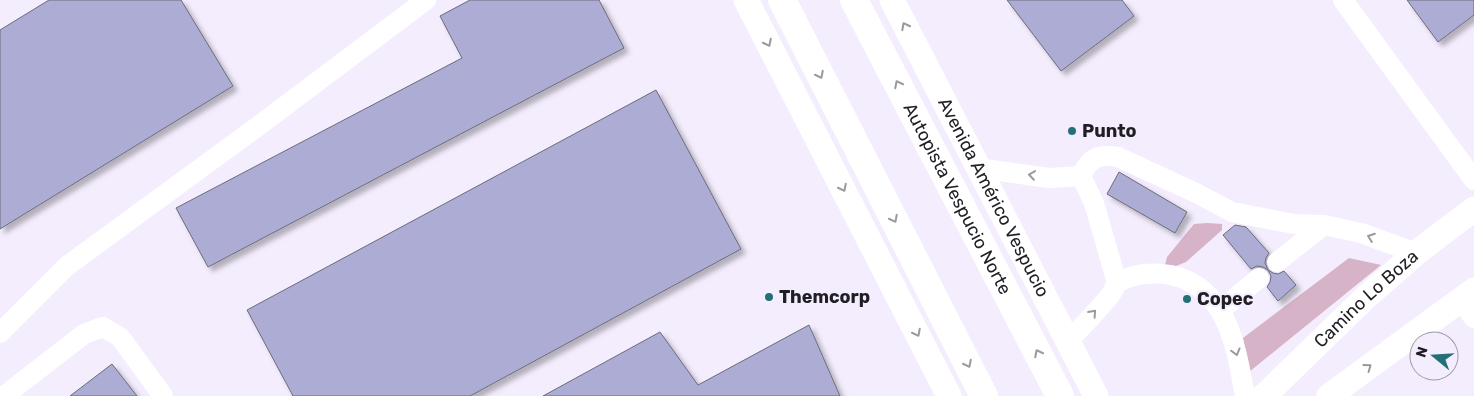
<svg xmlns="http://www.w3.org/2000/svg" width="1474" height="396" font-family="Rubik,sans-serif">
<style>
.green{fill:#d6b3c6}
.building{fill:#acacd4;stroke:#6b6c7b;filter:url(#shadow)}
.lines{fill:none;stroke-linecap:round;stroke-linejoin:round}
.minor{stroke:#fff;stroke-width:20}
.major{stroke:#fff;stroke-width:25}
.highway{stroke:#fff;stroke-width:28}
.oneway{stroke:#9b999c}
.poi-dot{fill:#256f77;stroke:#f4edfe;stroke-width:2}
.labels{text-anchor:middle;stroke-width:4;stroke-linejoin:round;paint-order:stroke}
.poi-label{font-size:18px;font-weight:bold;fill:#201d23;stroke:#f4edfe;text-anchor:start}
.street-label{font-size:18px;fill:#201d23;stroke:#f4edfe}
</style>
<defs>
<filter id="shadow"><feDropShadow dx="4.5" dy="4.5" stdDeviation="2.5" flood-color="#0004"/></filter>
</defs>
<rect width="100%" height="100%" fill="#f4edfe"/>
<path class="green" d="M1207,223L1222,224V230L1186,262L1171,268L1165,265L1167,257L1194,224Z
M1349,258L1381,265L1249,372L1243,338Z"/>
<path class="building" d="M49,0H181L233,86L0,229V30Z
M470,0H599L624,48L208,267L176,208L462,58L440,16Z
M1007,0H1122L1134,16L1061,71Z
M1407,0H1474V15L1438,42Z
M656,90L741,249L470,396H293L247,310Z
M1119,172L1187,212L1175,233L1107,194Z
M1235,225L1246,227L1269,253L1266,258L1265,263L1268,270L1273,273L1278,274L1284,271L1296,285L1278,301L1267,287L1270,282L1271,276L1268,270L1263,267L1257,266L1251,269L1223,235Z
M809,325L840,396H543L660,332L698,385Z
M112,364L137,396H70Z"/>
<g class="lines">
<path class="minor" d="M1343,0L1474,180
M978,168L1049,178L1081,176
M1081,176C1090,157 1098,154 1118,157L1194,192L1232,212L1294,224L1324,225L1361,233L1416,253
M1081,176L1094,203L1117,283
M1277,262L1324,225
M1460,300L1474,318
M1221,310L1259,278
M0,333L67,266L257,127L426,0
M1068,342C1082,326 1098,311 1111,294C1114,290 1115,284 1119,282C1135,273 1154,272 1171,275C1228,288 1236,347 1245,396
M4,396L84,334L103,327L120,337L163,396"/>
<g class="major">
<path d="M746,0L949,396"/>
<path id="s1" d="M892,0L1096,396"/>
<path id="s2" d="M1264,396L1366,297L1416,253L1474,209"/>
<path d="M1329,396L1474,290"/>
</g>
<g class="highway">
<path d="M782,0L984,396"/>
<path id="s3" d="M854,0L1060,396"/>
</g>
</g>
<defs><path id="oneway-chevron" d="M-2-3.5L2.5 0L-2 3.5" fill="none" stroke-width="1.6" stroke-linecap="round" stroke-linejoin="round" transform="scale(1.25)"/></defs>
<g class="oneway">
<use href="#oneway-chevron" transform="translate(905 26) rotate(-117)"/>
<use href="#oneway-chevron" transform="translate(768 43) rotate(63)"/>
<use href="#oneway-chevron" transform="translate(820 75) rotate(63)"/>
<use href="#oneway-chevron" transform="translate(898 84) rotate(-117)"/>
<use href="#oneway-chevron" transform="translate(1032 175) rotate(-172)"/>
<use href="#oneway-chevron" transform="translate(843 188) rotate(63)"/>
<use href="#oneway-chevron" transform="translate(894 219) rotate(63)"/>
<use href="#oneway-chevron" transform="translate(1371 237) rotate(-160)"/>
<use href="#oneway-chevron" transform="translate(1093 313) rotate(-48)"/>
<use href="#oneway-chevron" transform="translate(917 333) rotate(63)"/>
<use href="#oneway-chevron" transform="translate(1236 352) rotate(75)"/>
<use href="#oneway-chevron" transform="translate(1038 353) rotate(-117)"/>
<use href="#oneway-chevron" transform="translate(968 364) rotate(63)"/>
<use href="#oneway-chevron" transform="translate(1368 367) rotate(-36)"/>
</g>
<g class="poi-dot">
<circle cx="1072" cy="131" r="5"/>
<circle cx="769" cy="297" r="5"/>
<circle cx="1187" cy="299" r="5"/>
</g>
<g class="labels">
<g class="poi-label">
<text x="1082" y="137">Punto</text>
<text x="779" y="303">Themcorp</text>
<text x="1197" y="305">Copec</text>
</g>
<g class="street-label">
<text dy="6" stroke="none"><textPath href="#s3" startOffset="224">Autopista Vespucio Norte</textPath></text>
<text dy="6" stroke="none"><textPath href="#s1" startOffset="222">Avenida Américo Vespucio</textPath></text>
<text dy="6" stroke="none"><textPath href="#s2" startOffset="141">Camino Lo Boza</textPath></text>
</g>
</g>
<g transform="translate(1434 356) rotate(288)"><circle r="24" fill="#f4edfe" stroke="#9f9aa6"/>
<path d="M0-4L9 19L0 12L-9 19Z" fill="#256f77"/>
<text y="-8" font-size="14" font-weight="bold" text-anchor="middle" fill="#201d23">N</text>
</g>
</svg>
